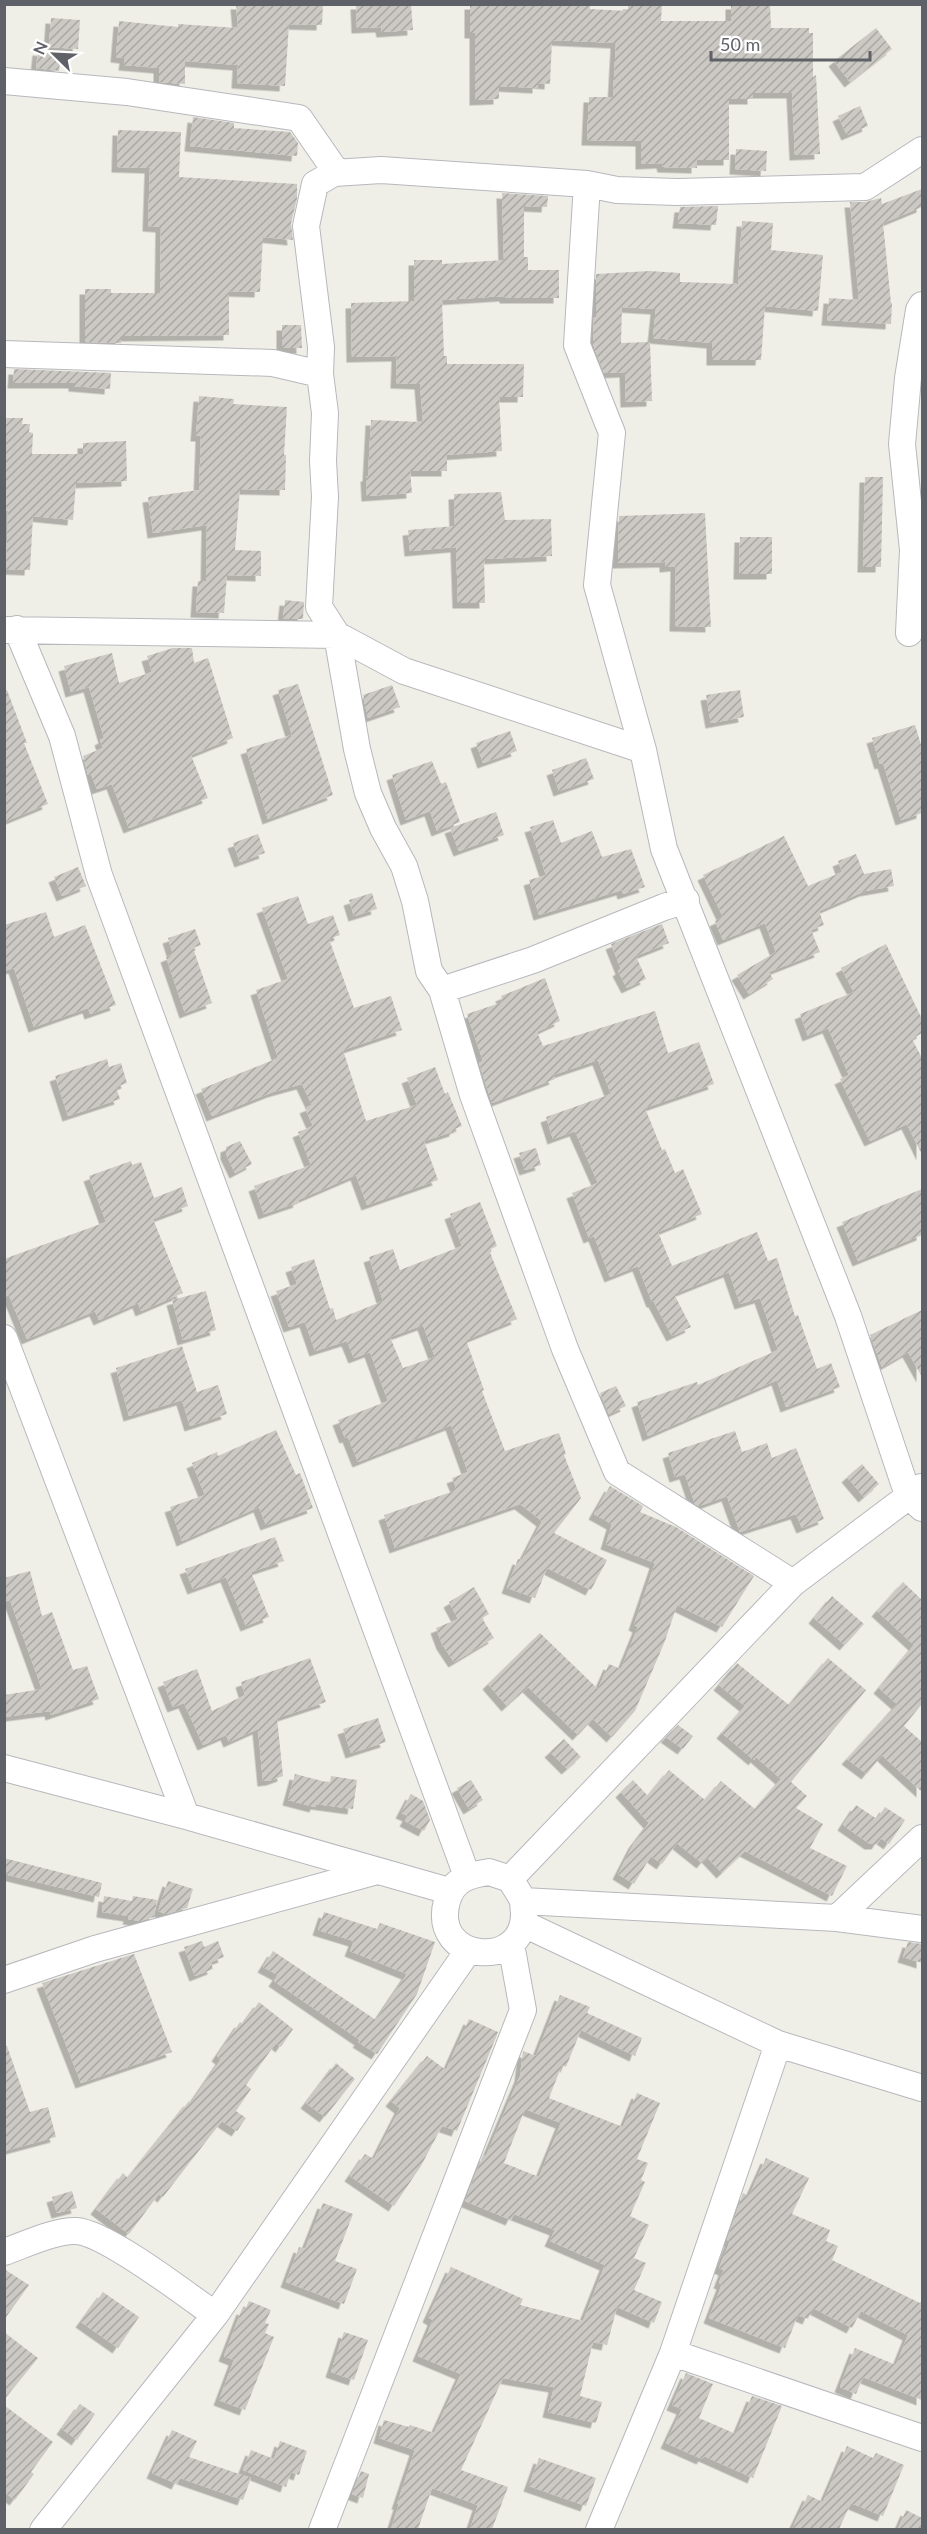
<svg xmlns="http://www.w3.org/2000/svg" width="927" height="2534" font-family="Lato,sans-serif">
<style>
.building{fill:url(#building-hatch);fill-rule:evenodd;filter:url(#shadow)}
.lines{fill:none;stroke-linecap:round;stroke-linejoin:round}
.minor-casing{stroke:#b7b8bd;stroke-width:28}
.minor{stroke:#fff;stroke-width:26}
</style>
<defs>
<pattern id="building-hatch" width="6" height="6" patternUnits="userSpaceOnUse" patternTransform="scale(1.5)"><rect width="6" height="6" fill="#ccc9c4"/><path d="M-1 1l2-2M0 6l6-6M5 7l2-2" fill="none" stroke="#a9a7a3"/></pattern>
<filter id="shadow"><feDropShadow dx="-5.5" dy="5.5" stdDeviation="0" flood-color="#0004"/></filter>
</defs>
<rect width="100%" height="100%" fill="#f0efe7"/>
<path class="building" d="M236,4H323L322,25L289,24L285,86L237,83L238,65L185,61V84L159,82V68L124,65L125,58L116,57L119,21L178,27V24L238,28Z
M356,4H411L413,30L382,32L381,27L357,28Z
M470,4H590V9L628,11V4H662L661,21H731V4H770L771,28H809V33H813V77L816,75L820,154L795,155L792,93H753V99H729V160H697V168L663,167L662,163L641,164V141L587,140L589,97H613L616,43L552,40L550,84L538,83V88L499,86V99L475,100V33H470Z
M51,18L80,20L78,49L49,47Z
M876,28L892,49L850,82L834,61Z
M38,50L61,53L59,71L36,68Z
M860,106L868,126L847,135L838,116Z
M193,117L234,123V128L290,132L298,143L297,156L190,146Z
M118,130L181,132L179,177L297,184V199L291,223L293,240L263,237L260,292L229,291V335L121,336V343L85,342V289H111V293H160L161,227L148,226L150,168L117,167Z
M736,149L767,151L766,171L735,169Z
M922,189V207L883,223L891,303H892L891,324L827,320L829,298L859,300L850,202H865L881,198L882,204Z
M502,193L548,196L547,207L524,206V257H528V270H559V298H505V296L442,300L444,356H447V364H524L523,397H499L502,451L447,455V471H410L412,493L367,496L366,476H368L371,420L423,422L420,384L396,383L397,356L352,357L351,303L414,301V260H442V264L504,260Z
M718,206L716,225L678,223L680,207Z
M742,221L773,223L771,250L823,255L818,311L765,306L761,360H712V343L653,338L656,309L622,307L621,343L650,342L652,401L626,402L625,372L604,373L593,344L594,317H596V274L650,271L680,273V282L738,284Z
M282,325H301L302,348H282Z
M14,369L111,373L110,389L74,386V383H13Z
M199,396L234,399L233,404L287,407L284,455H286L285,490L240,489L235,550L261,551V576L227,575L224,613L196,612L198,581H206L207,525L153,533L148,497L199,490L201,436H196Z
M4,418H23L22,424H30L29,432L33,433L32,454H83V443L126,441L127,481L76,483L73,520L33,516L30,570L6,569L8,511H4Z
M865,477H883L881,567H863Z
M501,492L505,520L551,519L552,556L484,559L485,603H458L456,547L410,551L408,530L455,526L454,494Z
M705,513L711,627L675,626L676,566L665,567V562L618,563L619,516Z
M740,537H772V574H739Z
M285,600L304,602L303,619H283Z
M173,648H192L194,663L208,658L233,738L191,755L208,798L129,828L112,784L97,789L91,774L88,775L83,756L103,748L100,740L104,738L89,687L71,692L64,666L112,653L119,683L152,672L147,656Z
M298,684L333,795L268,819L246,749L292,735L278,690Z
M392,685L400,707L368,718L363,695Z
M7,690L27,743H24L48,804L4,822V691Z
M740,690L744,717L711,723L706,695Z
M915,725L922,748V813L901,820L883,763L880,764L872,738Z
M510,731L517,751L483,763L476,743Z
M586,758L594,779L559,791L552,770Z
M432,761L441,784L446,782L460,822L437,831L430,811L406,820L392,775Z
M496,812L504,835L459,851L450,828Z
M553,820L561,843L592,831L602,857L631,849L645,887L623,894L622,890L539,915L529,880L546,875L530,827Z
M258,834L265,853L240,862L233,843Z
M784,836L808,886L842,872L838,861L856,854L864,874L891,869L894,886L865,891L819,911L824,925L811,930L820,952L769,972L773,979L749,994L737,975L776,952L765,923L723,940L715,921L723,917L703,875Z
M78,867L86,886L62,896L54,877Z
M372,893L377,909L354,916L349,900Z
M298,896L308,924L333,915L340,935L329,939L354,1008L391,996L402,1030L343,1050L366,1121L417,1105L407,1078L435,1067L445,1094L448,1092L462,1126L455,1129V1131L424,1141L438,1180L367,1205L356,1175L298,1200L299,1202L264,1214L254,1186L311,1165L298,1132L313,1126L305,1108L312,1105L302,1084L273,1092L212,1116L201,1089L278,1058L256,990L288,979L262,908Z
M46,912L54,937L85,925L116,1005L90,1014L88,1008L34,1027L14,968L4,971V925Z
M662,924L669,943L636,956L646,979L627,988L618,971L621,969L611,944Z
M195,929L201,945L193,948L212,1003L185,1013L166,957L173,954L168,938Z
M886,944L922,1019V1033L912,1039L922,1058V1155L907,1124L870,1141L840,1079L849,1075L828,1028L808,1036L800,1014L854,992L841,968Z
M545,978L560,1021L537,1032L543,1046L655,1011L668,1053L699,1042L714,1084L645,1108L662,1150L665,1149L675,1173L683,1169L702,1214L658,1232L672,1266L757,1232L768,1261L777,1258L795,1316L798,1315L817,1369L831,1363L840,1387L786,1407L777,1380L648,1436L637,1402L697,1382L698,1385L778,1350L760,1298L740,1304L729,1272L674,1294L691,1327L672,1336L654,1302H652L638,1266L610,1277L594,1236L589,1238L572,1193L598,1183L575,1131L553,1139L546,1117L611,1094L598,1060L553,1075L555,1079L492,1103L479,1063L483,1061L467,1014L503,1002L501,996Z
M107,1059L109,1067L121,1063L127,1083L116,1087L120,1099L68,1116L55,1076Z
M240,1141L252,1164L235,1173L226,1154V1147Z
M536,1148L541,1165L525,1170L519,1153Z
M131,1161L132,1165L141,1162L154,1198L182,1187L188,1206L153,1219L183,1293L141,1311L138,1303L99,1320L95,1311L27,1339L9,1295L4,1297V1259L106,1222L89,1176Z
M922,1189V1235L858,1261L842,1222Z
M480,1202L497,1246L489,1250L517,1319L466,1340L484,1390L482,1391L505,1451L559,1433L566,1454L564,1455L581,1498L554,1533L607,1560L591,1590L547,1568L535,1598L507,1588L518,1559L522,1560L542,1521L520,1504L395,1548L384,1515L457,1490L452,1478L468,1472L451,1425L358,1462L348,1437L345,1438L338,1420L388,1401L370,1352L354,1358L347,1341L315,1351L305,1322L289,1327L276,1291L297,1284L291,1267L314,1259L330,1309L333,1308L336,1320L383,1301L369,1257L393,1249L400,1270L462,1246L450,1214ZM423,1325L435,1357L403,1368L390,1337Z
M206,1291L216,1330L183,1340L172,1300Z
M922,1310V1377L908,1352L882,1367L870,1335Z
M182,1346L197,1392L218,1385L227,1414L190,1426L182,1400L129,1416L116,1368Z
M616,1386L626,1406L609,1414L600,1393Z
M276,1430L296,1475L300,1473L313,1508L266,1525L259,1507L182,1541L170,1507L205,1495L192,1463L217,1452L218,1456Z
M735,1431L742,1452L767,1443L772,1458L796,1448L824,1519L802,1528L796,1514L740,1532L727,1496L699,1506L695,1504L685,1474L675,1477L668,1453Z
M862,1464L879,1484L864,1497L847,1477Z
M610,1486L643,1506L640,1512L676,1527L754,1576L722,1627L677,1605L665,1641L635,1711L612,1737L593,1719L578,1735L528,1687L507,1706L488,1684L540,1633L598,1689L609,1664L621,1669L638,1627L634,1625L655,1563L606,1544L612,1524L594,1514Z
M275,1537L284,1561L251,1572L269,1617L246,1626L226,1577L193,1589L185,1569Z
M30,1571L42,1616L52,1612L73,1670L87,1666L99,1699L51,1715L50,1711L4,1717V1695L42,1689L10,1600L4,1602V1578Z
M903,1582L922,1600V1704L904,1726L922,1742V1792L882,1755L867,1774L847,1759L897,1704L879,1688L914,1645L877,1611Z
M474,1587L489,1614L482,1618L494,1638L454,1662L442,1644L436,1628L458,1619L449,1602Z
M832,1596L864,1624L845,1645L814,1618Z
M310,1658L326,1702L277,1718L283,1776L272,1780L263,1781L258,1729L229,1742L226,1735L203,1745L184,1703L173,1707L163,1682L197,1669L212,1711L245,1695L241,1682Z
M828,1658L866,1690L791,1782L807,1796L796,1808L823,1824L810,1848L847,1866L832,1896L745,1851L722,1873L707,1857L702,1863L677,1843L662,1864L651,1856L634,1884L618,1874L634,1843L649,1823L621,1792L633,1780L648,1796L669,1770L705,1800L721,1781L755,1809L781,1779L756,1757L754,1760L722,1733L745,1706L719,1685L737,1663L789,1705Z
M378,1718L386,1742L351,1753L343,1729Z
M678,1725L693,1736L683,1749L666,1737Z
M564,1739L581,1757L567,1769L550,1752Z
M295,1774L330,1783L331,1776L357,1780L353,1809L316,1804L315,1807L288,1800Z
M471,1780L483,1800L469,1809L457,1788Z
M411,1794L423,1801L430,1820L424,1831L405,1821L408,1816L401,1813Z
M856,1805L877,1819L885,1807L905,1820L889,1844L881,1838L877,1844H870L843,1825Z
M4,1858L102,1883L99,1897L4,1874Z
M168,1881L193,1889L187,1908L166,1914L158,1911Z
M104,1896L132,1901L133,1896L157,1900L154,1917L140,1921L128,1919L129,1916L102,1912Z
M324,1912L377,1929L380,1923L435,1942L417,1994L377,2054L358,2042L360,2040L274,1981L278,1975L263,1967L273,1951L376,2020L407,1974L350,1951L354,1941L318,1930Z
M202,1941L204,1947L218,1941L224,1957L211,1962L213,1969L195,1976L184,1947Z
M908,1942L922,1944V1963L903,1957Z
M134,1954L172,2052L81,2083L42,1983Z
M560,1995L590,2007L587,2013L642,2038L635,2056L581,2030L566,2067L562,2065L549,2098L623,2127L637,2093L660,2103L637,2159L648,2163L641,2180L645,2182L630,2216L649,2225L634,2258L646,2263L634,2290L662,2302L654,2323L617,2307L607,2345L593,2342L580,2396L602,2402L596,2423L548,2412L554,2387L503,2378L461,2470L508,2487L492,2529H470L478,2505L432,2488L418,2529H391L399,2504H397L415,2450L379,2438L384,2420L409,2427L410,2425L434,2433L461,2374L418,2356L433,2320L428,2317L451,2267L523,2299L520,2305L583,2321L605,2265L550,2241L555,2230L514,2214L511,2220L465,2201L483,2155L486,2156L520,2076L523,2051L536,2056ZM525,2109L561,2123L539,2177L504,2163Z
M259,2002L293,2029L281,2047L276,2043L246,2085L251,2089L236,2111L246,2118L237,2131L222,2121L163,2197L159,2194L129,2234L96,2209L123,2173L128,2178L189,2101L191,2103L221,2059L217,2056L240,2022L243,2024Z
M469,2019L498,2032L497,2035L457,2131L442,2126L421,2166L394,2206L350,2176L365,2154L374,2159L400,2108L391,2101L427,2056L446,2070Z
M4,2046H7L30,2112L48,2107L56,2137L4,2151Z
M336,2063L355,2079L325,2117L306,2103Z
M766,2158L809,2178L792,2214L830,2230L826,2241L838,2246L832,2260L920,2303L922,2301V2400L863,2377L856,2394L840,2387L855,2348L896,2365L908,2335L861,2311L852,2328L813,2308L808,2319L798,2315L785,2348L709,2318L722,2284L719,2283L724,2270L719,2268L730,2241L727,2240L743,2193L749,2196Z
M72,2191L77,2208L57,2213L52,2197Z
M323,2203L353,2214L335,2261L357,2269L344,2304L286,2282L299,2247L305,2249Z
M4,2269L29,2285L4,2320Z
M103,2292L139,2317L118,2348L81,2322Z
M249,2301L271,2310L265,2323L269,2324L265,2333L274,2337L245,2410L219,2400L234,2360L224,2356L242,2309L245,2310Z
M4,2332L38,2358L4,2400Z
M344,2332L368,2340L354,2380L331,2372Z
M686,2373L713,2384L699,2418L736,2434L752,2396L782,2406L753,2478L704,2456L702,2459L666,2443L682,2409L672,2405Z
M80,2404L95,2414L77,2440L62,2429Z
M4,2405L53,2442L31,2472L34,2474L15,2500L4,2492Z
M172,2430L197,2441L189,2457L251,2478L243,2500L180,2478L177,2484L152,2473Z
M280,2441L307,2451L299,2475L291,2472L286,2487L243,2470L251,2450L274,2459Z
M847,2446L873,2458L876,2453L904,2465L883,2516L851,2503L839,2529H792L808,2495L823,2502Z
M539,2458L596,2478L586,2506L529,2486Z
M361,2471L369,2474L363,2498L352,2494Z
M906,2510L922,2518V2529H898Z"/>
<g class="lines">
<g class="minor-casing">
<path id="minor" d="M4,81L127,92L299,118L337,173
M587,184L577,345L612,433L597,585L643,750L664,849L848,1316L908,1495L922,1508
M4,354L273,363L320,374
M17,629L62,736L99,875L467,1876
M4,630L337,635L357,749L368,793L383,828L404,866L415,901L429,971L442,990L473,1095L565,1349L617,1472L793,1583
M909,633L913,550L902,444L908,378L919,310L922,305
M643,750L404,671L337,635L319,607L325,497L323,461L325,413L320,374L321,347L306,226L315,184L334,173L381,170L587,184L617,190L677,192L865,187L922,150
M442,990L533,960L664,907L686,900
M4,1338L186,1816
M4,1768L186,1816L449,1891
M922,1838L837,1918L922,1929
M489,1872L510,1879C514,1886 519,1892 522,1899C524,1903 523,1908 524,1913C525,1971 430,1963 447,1901C453,1879 469,1875 489,1872Z
M510,1879L793,1583L921,1487
M523,1901L837,1918
M524,1924L778,2044L922,2088
M4,1980L95,1949L377,1871
M4,2252C24,2245 56,2230 76,2231C105,2232 187,2295 215,2315
M673,2353L922,2438
M43,2530L215,2315L468,1951
M322,2530L523,2010L511,1944
M599,2530L673,2353L778,2044"/>
</g>
<use href="#minor" class="minor"/>
</g>
<rect width="927" height="2534" fill="none" stroke="#5e6167" stroke-width="12"/>
<g transform="translate(54 54) rotate(294)" stroke="#ffffff" stroke-width="4.5" paint-order="stroke">
<path d="M0-4.5L10 22L0 15L-10 22Z" fill="#5e6167"/>
<text y="-9" font-size="16" font-weight="bold" text-anchor="middle" fill="#5e6167">N</text>
</g>
<path d="M711 51v9h159v-9" fill="none" stroke="#5e6167" stroke-width="3"/>
<text x="720" y="51" font-size="18" fill="#5e6167" stroke="#ffffff" stroke-width="4.5" paint-order="stroke">50 m</text>
</svg>
